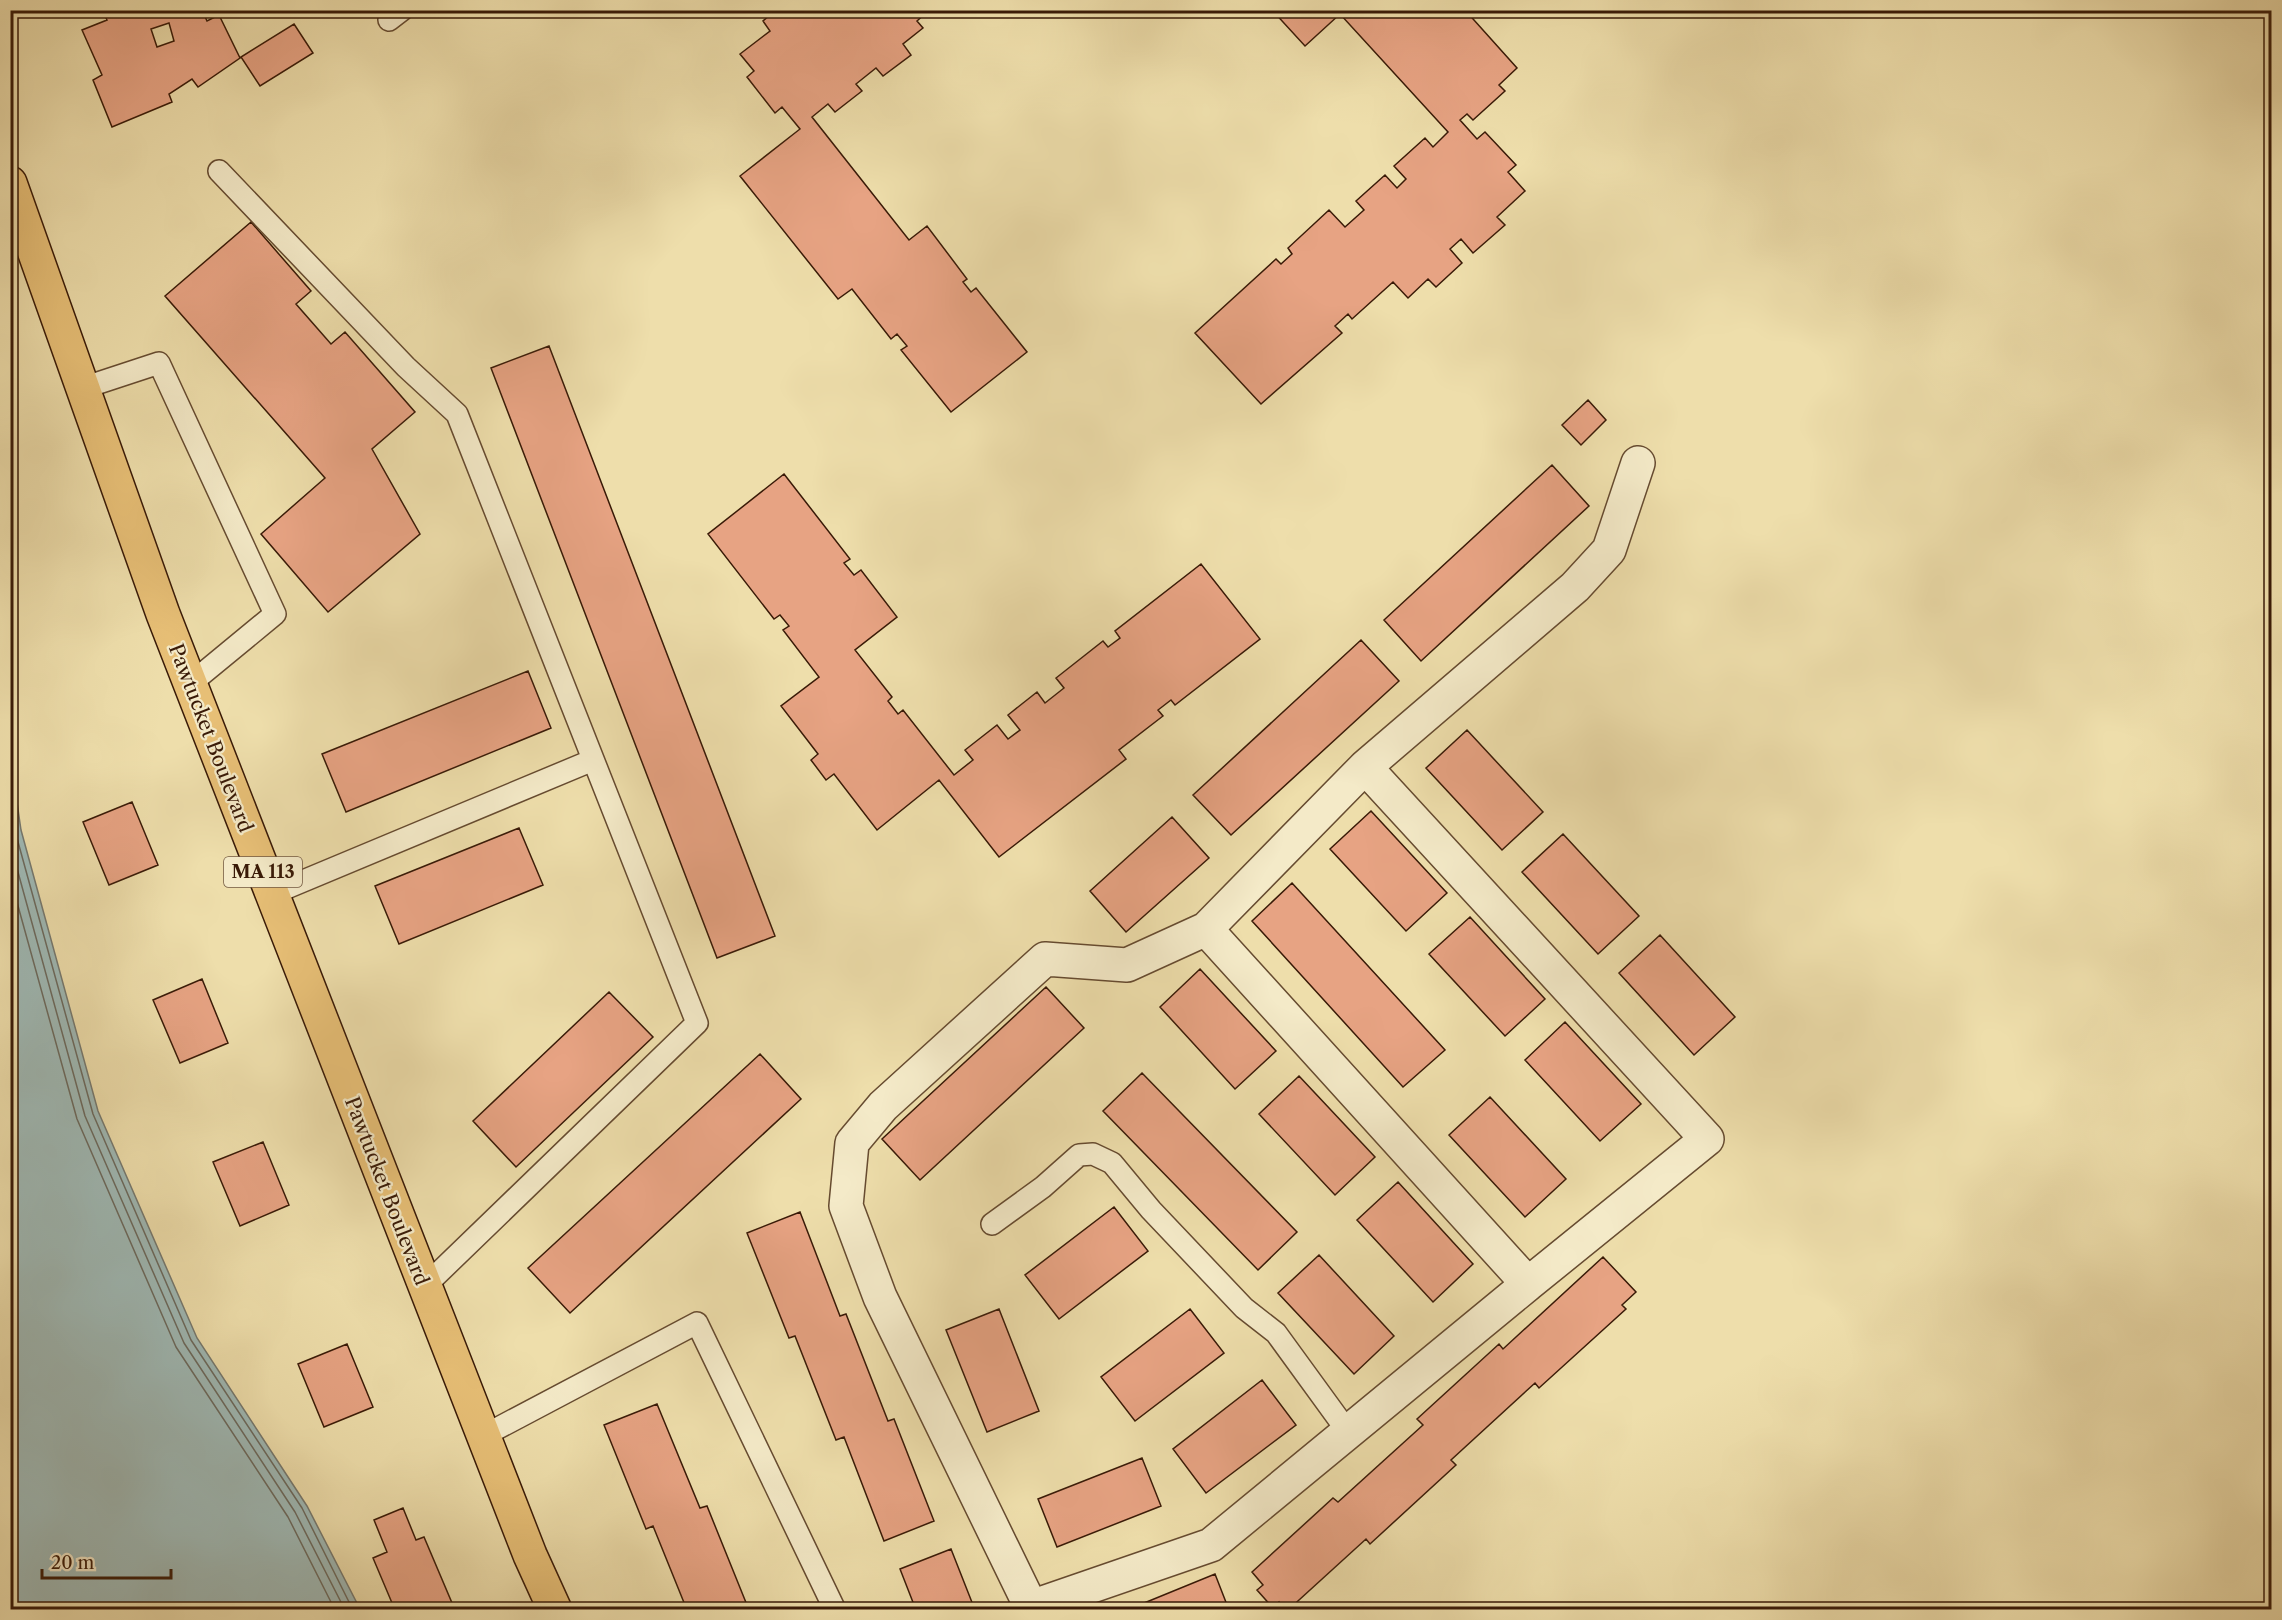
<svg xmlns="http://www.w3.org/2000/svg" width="2282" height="1620" font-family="'Libre Caslon Text',serif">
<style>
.water{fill:#9fb9b5;stroke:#76796f;stroke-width:1.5}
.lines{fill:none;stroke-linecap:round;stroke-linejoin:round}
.shore{stroke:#6c6a5e;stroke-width:1.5}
.building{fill:#e7a383;stroke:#391a07;stroke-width:1.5;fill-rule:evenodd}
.lane-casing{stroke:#664b30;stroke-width:24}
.street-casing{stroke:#664b30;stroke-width:36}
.primary-casing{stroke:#391a07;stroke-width:36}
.lane{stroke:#f4eac8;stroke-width:21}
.street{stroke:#f4eac8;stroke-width:33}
.primary{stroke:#e7bf76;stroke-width:33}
.labels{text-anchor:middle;stroke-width:4.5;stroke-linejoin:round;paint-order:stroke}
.shield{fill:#f4eac8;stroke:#715841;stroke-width:1.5}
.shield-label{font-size:18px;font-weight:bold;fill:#391a07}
.street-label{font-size:20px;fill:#391a07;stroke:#f4eac8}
</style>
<rect width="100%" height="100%" fill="#eedeab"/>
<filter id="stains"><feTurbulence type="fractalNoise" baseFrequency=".00333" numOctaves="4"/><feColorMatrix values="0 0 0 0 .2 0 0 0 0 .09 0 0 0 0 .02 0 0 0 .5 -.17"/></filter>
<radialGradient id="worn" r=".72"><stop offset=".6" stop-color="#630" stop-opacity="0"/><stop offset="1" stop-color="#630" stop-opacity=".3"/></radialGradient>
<path class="water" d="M11,761L21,830L98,1111L197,1338L307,1506L360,1609H11Z"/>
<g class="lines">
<path class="shore" d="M10,801L15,831L93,1114L191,1340L302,1508L353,1610
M10,843L85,1116L184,1343L295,1512L345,1610
M10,877L77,1119L176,1347L288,1517L335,1610"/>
</g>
<path class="building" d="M102,10H202L207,21L219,15L240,58L198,87L192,79L169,94L172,102L112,127L93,80L102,75L82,30L107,20ZM169,23L174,41L157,47L151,29Z
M776,10H929L917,21L923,28L903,44L911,55L883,76L876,68L856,84L862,91L835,112L828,104L812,117L909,240L927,226L967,279L963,282L971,292L976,288L1027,352L951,412L901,350L907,346L897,334L891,339L852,289L838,299L740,176L800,129L782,107L775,113L747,77L754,71L740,54L770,31L763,21Z
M1272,10H1465L1517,68L1499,85L1505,91L1473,120L1467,114L1460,120L1477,139L1485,132L1516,165L1508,172L1525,191L1497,217L1505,225L1473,253L1461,239L1450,249L1462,263L1436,287L1428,279L1408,298L1393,282L1352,319L1348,314L1335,326L1342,333L1261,404L1195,333L1276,259L1281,264L1292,254L1288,248L1329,210L1345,227L1364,210L1356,201L1385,175L1397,188L1406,179L1394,166L1425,138L1433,147L1448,132L1340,14L1305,46Z
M294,24L313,53L260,86L241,57Z
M251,222L311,291L296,304L331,344L345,332L415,412L372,449L420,534L328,612L261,534L325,478L165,296Z
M549,346L775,936L717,958L491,368Z
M1588,400L1606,420L1581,445L1562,425Z
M1552,465L1589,506L1421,661L1384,620Z
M784,474L850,559L844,563L854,575L861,570L897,617L855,650L892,697L888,701L898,714L903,710L954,775L973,760L965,750L997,725L1008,739L1020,730L1008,715L1037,692L1045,703L1064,688L1056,678L1103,641L1108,647L1120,638L1115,631L1201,564L1260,639L1175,705L1171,700L1158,710L1163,716L1119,750L1126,759L999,857L939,780L877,830L834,774L826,780L811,760L818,754L781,706L819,677L783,630L789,626L780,615L774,619L708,534Z
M1361,640L1399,681L1231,835L1193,795Z
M528,671L551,728L346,812L322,754Z
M1467,730L1543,812L1502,850L1426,768Z
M132,802L158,865L109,885L83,822Z
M1371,811L1447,893L1406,931L1330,849Z
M1172,817L1209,858L1126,932L1090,891Z
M519,828L543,885L399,944L375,886Z
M1563,834L1639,916L1598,954L1522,872Z
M1292,883L1445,1050L1403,1087L1252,921Z
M1470,917L1545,999L1505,1036L1429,954Z
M1660,935L1735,1017L1694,1055L1619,973Z
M1200,969L1276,1051L1235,1089L1160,1007Z
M202,979L228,1043L180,1063L153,1000Z
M1046,987L1084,1028L920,1180L882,1139Z
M609,992L653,1037L516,1167L473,1121Z
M1565,1022L1641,1104L1600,1141L1525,1060Z
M760,1054L801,1099L570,1313L528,1268Z
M1142,1073L1297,1232L1258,1270L1103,1111Z
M1299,1076L1375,1157L1335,1195L1259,1114Z
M1490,1097L1566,1179L1525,1217L1449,1135Z
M263,1142L289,1205L240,1226L213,1162Z
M1398,1182L1473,1264L1433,1302L1357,1220Z
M1114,1207L1148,1251L1059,1319L1025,1275Z
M800,1212L840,1316L846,1314L888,1421L894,1419L934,1521L884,1541L844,1437L836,1440L795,1336L789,1338L747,1233Z
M1319,1255L1394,1336L1354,1374L1278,1293Z
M1603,1257L1636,1292L1622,1305L1626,1309L1539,1388L1535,1383L1451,1460L1456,1465L1370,1544L1366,1539L1288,1610H1285L1279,1602L1273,1608L1257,1590L1263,1585L1252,1572L1333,1498L1338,1502L1423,1425L1417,1419L1499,1344L1503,1349Z
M999,1309L1039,1411L987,1432L946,1330Z
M1190,1309L1224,1353L1135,1421L1101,1377Z
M347,1344L373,1407L324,1427L298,1364Z
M1262,1380L1296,1425L1206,1493L1173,1449Z
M657,1404L700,1508L707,1506L749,1610H687L653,1526L646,1529L604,1425Z
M1142,1458L1161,1506L1057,1547L1038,1499Z
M403,1508L416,1540L424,1537L452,1603L437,1610H395L373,1558L387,1552L374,1520Z
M951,1549L975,1610H916L900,1569Z
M1215,1574L1229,1610H1127Z"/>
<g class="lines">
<g class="lane-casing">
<path id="lane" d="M389,20L402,10
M219,171L406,367L457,414L697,1023L425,1286
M83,388L159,363L275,614L190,684
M272,894L593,760
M992,1224L1043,1187L1079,1155L1093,1154L1112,1163L1151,1210L1244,1308L1276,1333L1348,1432
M483,1436L697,1323L835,1610"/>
</g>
<g class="street-casing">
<path id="street" d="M1365,767L1575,587L1609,550L1638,463
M1206,929L1365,767L1707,1139L1528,1284
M1031,1607L1211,1545L1528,1284L1206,929L1127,965L1045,959L883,1106L852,1143L846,1206L880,1297L1031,1607L1032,1610"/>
</g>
<g class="primary-casing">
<path id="primary" d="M10,183L163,614L530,1555L555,1610"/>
</g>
<use href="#lane" class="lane"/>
<use href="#street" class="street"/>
<use href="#primary" class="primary"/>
</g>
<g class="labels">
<rect class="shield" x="224" y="857" width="78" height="30" rx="4.5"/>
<g class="shield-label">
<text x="263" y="878">MA 113</text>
</g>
<g class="street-label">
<text transform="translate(211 738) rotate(69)" y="7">Pawtucket Boulevard</text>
<text transform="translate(387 1191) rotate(69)" y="7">Pawtucket Boulevard</text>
</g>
</g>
<rect width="2282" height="1620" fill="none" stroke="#eedeab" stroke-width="36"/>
<rect x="12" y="12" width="2258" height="1596" fill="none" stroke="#391a07" stroke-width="3"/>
<rect x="18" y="18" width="2246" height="1584" fill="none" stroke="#391a07" stroke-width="1.5"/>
<path d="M42 1569v9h129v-9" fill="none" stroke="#391a07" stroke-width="3"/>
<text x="51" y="1569" font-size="18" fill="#391a07" stroke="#f4eac8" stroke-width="4.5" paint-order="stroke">20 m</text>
<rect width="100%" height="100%" filter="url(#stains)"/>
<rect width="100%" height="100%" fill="url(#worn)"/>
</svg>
